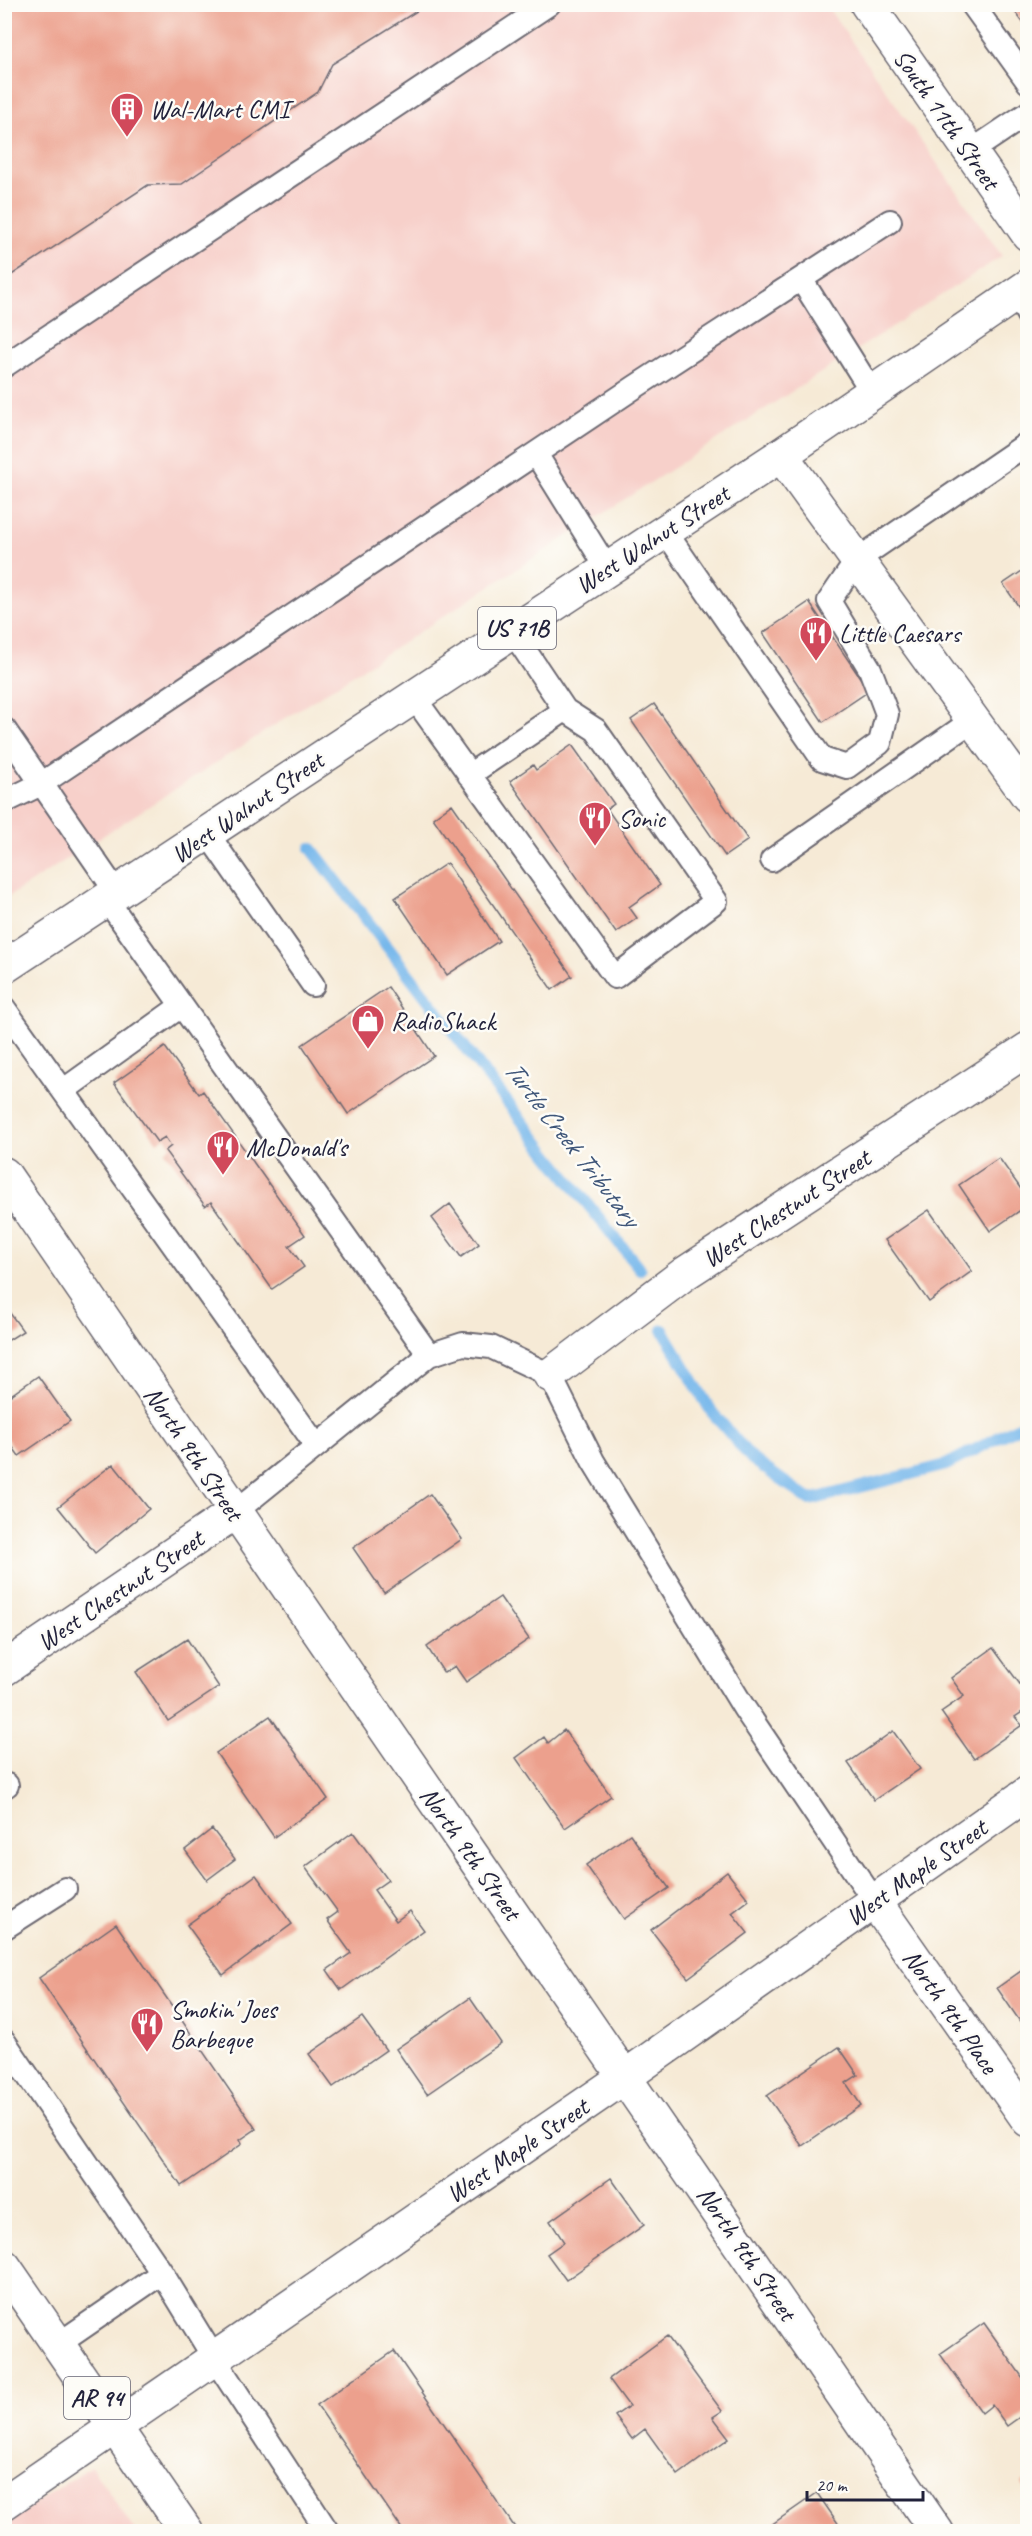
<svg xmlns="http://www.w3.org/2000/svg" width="1032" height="2536" font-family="Caveat,sans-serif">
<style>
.built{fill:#f7d0ca}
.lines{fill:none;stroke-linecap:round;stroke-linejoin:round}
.stream{stroke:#76b7eb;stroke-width:12}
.building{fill:#eca08d}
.lane-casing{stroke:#6c6871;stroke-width:26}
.street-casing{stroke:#6c6871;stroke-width:36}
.primary-casing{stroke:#6c6871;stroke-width:36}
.lane{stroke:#fff;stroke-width:22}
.street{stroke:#fff;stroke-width:33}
.primary{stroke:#fff;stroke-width:33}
.labels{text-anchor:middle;stroke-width:5;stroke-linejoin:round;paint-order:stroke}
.shield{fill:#fdfcf7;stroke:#646373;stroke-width:1.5}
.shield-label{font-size:24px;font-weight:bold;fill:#22223b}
.poi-label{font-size:26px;fill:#22223b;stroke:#fdfcf7;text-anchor:start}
.street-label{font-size:26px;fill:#22223b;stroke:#fdfcf7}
.water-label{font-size:27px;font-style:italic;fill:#3f5679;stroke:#fdfcf7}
</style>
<rect width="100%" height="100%" fill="#fdfcf7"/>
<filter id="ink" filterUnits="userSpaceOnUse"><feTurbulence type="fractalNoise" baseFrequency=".0167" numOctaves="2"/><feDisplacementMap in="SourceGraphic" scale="12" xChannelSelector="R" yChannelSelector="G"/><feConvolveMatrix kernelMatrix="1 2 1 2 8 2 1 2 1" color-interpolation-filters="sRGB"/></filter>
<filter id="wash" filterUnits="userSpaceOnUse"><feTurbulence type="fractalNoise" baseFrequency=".008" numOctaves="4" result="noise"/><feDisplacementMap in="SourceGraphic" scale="24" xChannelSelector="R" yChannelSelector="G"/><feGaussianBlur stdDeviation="1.35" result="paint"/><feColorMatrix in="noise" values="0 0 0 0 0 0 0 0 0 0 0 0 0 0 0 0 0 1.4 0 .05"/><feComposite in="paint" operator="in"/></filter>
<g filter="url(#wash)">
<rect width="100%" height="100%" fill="#f6ead6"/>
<path class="built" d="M5,5H826L1002,256L5,899Z
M91,2466L135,2531H5V2524Z"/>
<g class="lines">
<path class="stream" d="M311,848L549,1156L640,1269
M663,1330L711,1411L752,1459L810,1500L946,1465L1028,1422"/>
</g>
<g id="blocks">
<path class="building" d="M4,4H428L332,64L318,92L182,184L148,185L4,280Z
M1009,4H1028V29Z
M1028,567V620L1003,584Z
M809,602L869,691L823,722L763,633Z
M654,704L748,840L725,856L631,720Z
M572,745L614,804L607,809L660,885L629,907L637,918L616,933L510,781L533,765L536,770Z
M452,804L572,976L552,990L433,818Z
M447,863L499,941L447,975L395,898Z
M388,987L434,1056L348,1114L302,1045Z
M165,1047L199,1094L203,1091L305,1235L289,1246L304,1267L272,1289L211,1202L205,1206L165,1151L171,1146L165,1137L157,1142L114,1083Z
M999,1158L1028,1199V1205L990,1231L959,1185Z
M450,1204L479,1244L461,1257L432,1218Z
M929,1210L972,1271L929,1302L885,1240Z
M4,1305L23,1331L4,1343Z
M38,1376L70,1421L19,1456L4,1435V1400Z
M113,1464L149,1509L95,1553L58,1507Z
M430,1494L462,1539L384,1593L353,1548Z
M500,1597L529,1639L466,1682L455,1666L444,1673L427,1647Z
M187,1639L219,1687L168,1721L136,1672Z
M993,1648L1028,1695V1708L1015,1717L1022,1725L974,1759L941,1712L964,1696L951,1678Z
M270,1716L328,1799L274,1837L216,1753Z
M564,1730L611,1796L565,1828L516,1758L544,1737L548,1743Z
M893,1731L920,1769L874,1800L848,1763Z
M212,1829L235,1859L207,1880L185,1850Z
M353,1832L388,1880L374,1890L396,1921L410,1911L424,1930L341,1990L327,1970L351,1953L327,1920L338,1912L305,1867Z
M630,1834L669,1888L624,1919L586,1865Z
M727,1872L749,1900L732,1913L748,1933L688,1978L651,1930Z
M256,1875L292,1924L223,1975L187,1925Z
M116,1924L256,2129L240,2140L242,2144L181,2186L39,1978Z
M1028,1966V2033L997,1988Z
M470,1998L501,2043L427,2094L396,2049Z
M362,2017L386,2050L333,2087L309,2054Z
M839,2047L858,2075L846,2083L861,2105L802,2146L767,2096Z
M611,2178L644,2225L566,2280L547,2254L564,2242L550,2221Z
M984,2323L1028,2385V2411L1007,2426L992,2405L982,2413L940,2354Z
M667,2336L722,2411L713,2417L729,2438L678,2475L645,2429L632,2439L615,2416L629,2406L609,2379Z
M394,2351L518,2532H404L317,2405Z
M1028,2479V2492L1021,2483Z
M817,2493L844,2532H761Z"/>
</g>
</g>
<g filter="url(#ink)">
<use href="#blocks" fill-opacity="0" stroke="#6c6871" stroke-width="1.5"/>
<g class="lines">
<g class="lane-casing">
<path id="lane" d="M972,4L1028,82
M970,152L1028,113
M801,279L872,392
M1016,294L1028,315
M4,366L549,4
M536,454L607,568
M665,531L822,759L847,767L880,743L887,714L870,669L829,601L857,560L1028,443
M413,696L615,977L716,901L596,730L565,710L512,631
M4,729L117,893
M469,775L565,710
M4,802L41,784L635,387L890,221
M207,833L313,985
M772,860L973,720
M107,900L429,1355
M4,1008L316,1445
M64,1090L181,1006
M235,1512L429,1355L463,1344L491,1347L550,1375L593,1461L744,1708L875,1902
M4,1787L7,1785
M4,1928L65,1889
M4,2041L162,2273L214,2358L328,2532
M60,2343L162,2273"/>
</g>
<g class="street-casing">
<path id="street" d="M867,4L1028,234
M781,455L1028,796
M4,1174C313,1628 628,2078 937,2532
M550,1375L684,1274L1028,1049
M4,1669L235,1512
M875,1902L1028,2120
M4,2503L626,2076L1028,1793"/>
</g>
<g class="primary-casing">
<path id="primary" d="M4,967L781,455L1028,286
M4,2266L187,2532"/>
</g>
<use href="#lane" class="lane"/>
<use href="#street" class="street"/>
<use href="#primary" class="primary"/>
</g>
</g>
<defs>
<g id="building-pin" transform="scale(1.725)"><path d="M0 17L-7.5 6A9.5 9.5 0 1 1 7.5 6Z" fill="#d1495b" stroke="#fdfcf7"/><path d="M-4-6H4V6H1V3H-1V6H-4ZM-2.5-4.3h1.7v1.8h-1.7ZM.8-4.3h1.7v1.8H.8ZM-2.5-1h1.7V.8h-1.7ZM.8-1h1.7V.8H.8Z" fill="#fff"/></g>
<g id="restaurant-pin" transform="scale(1.725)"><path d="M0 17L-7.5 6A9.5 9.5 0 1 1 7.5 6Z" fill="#d1495b" stroke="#fdfcf7"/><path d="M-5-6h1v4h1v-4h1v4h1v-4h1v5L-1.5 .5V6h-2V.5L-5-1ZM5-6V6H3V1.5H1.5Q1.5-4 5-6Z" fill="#fff"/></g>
<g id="shop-pin" transform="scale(1.725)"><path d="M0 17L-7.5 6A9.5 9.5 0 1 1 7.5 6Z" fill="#d1495b" stroke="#fdfcf7"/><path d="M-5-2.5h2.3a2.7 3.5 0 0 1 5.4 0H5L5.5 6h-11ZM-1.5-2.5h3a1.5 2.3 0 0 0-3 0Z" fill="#fff"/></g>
</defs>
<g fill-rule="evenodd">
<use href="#building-pin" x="127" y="109"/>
<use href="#restaurant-pin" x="816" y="633"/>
<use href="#restaurant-pin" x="595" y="818"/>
<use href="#shop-pin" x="368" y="1021"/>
<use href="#restaurant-pin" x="223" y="1147"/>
<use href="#restaurant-pin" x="147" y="2024"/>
</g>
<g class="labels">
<g class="shield">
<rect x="478" y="607" width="78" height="42" rx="4.5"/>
<rect x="64" y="2377" width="66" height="42" rx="4.5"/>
</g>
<g class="shield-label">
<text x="517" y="636">US 71B</text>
<text x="97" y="2406">AR 94</text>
</g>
<g class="poi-label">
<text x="150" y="118">Wal-Mart CMI</text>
<text x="839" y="642">Little Caesars</text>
<text x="618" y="827">Sonic</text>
<text x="391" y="1030">RadioShack</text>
<text x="246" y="1156">McDonald's</text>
<text x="170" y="2018">Smokin' Joes<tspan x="170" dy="30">Barbeque</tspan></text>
</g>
<g class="street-label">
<text transform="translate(947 119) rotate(55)" y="9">South 11th Street</text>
<text transform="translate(652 539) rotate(-33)" y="9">West Walnut Street</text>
<text transform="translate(247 807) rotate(-34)" y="9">West Walnut Street</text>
<text transform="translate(786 1208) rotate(-33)" y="9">West Chestnut Street</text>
<text transform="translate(194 1453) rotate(56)" y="9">North 9th Street</text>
<text transform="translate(120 1590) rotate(-34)" y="9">West Chestnut Street</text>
<text transform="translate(471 1853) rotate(55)" y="9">North 9th Street</text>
<text transform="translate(916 1872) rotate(-35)" y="9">West Maple Street</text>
<text transform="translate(951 2011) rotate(55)" y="9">North 9th Place</text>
<text transform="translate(517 2150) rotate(-34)" y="9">West Maple Street</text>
<text transform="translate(747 2253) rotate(56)" y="9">North 9th Street</text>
</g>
<g class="water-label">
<text transform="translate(572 1143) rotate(52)" y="9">Turtle Creek Tributary</text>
</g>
</g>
<rect width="1032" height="2536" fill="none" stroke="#fdfcf7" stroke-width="24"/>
<path d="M807 2491v9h116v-9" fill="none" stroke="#22223b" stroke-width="3"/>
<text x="816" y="2491" font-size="18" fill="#22223b" stroke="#fdfcf7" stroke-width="4.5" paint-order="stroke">20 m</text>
</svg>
